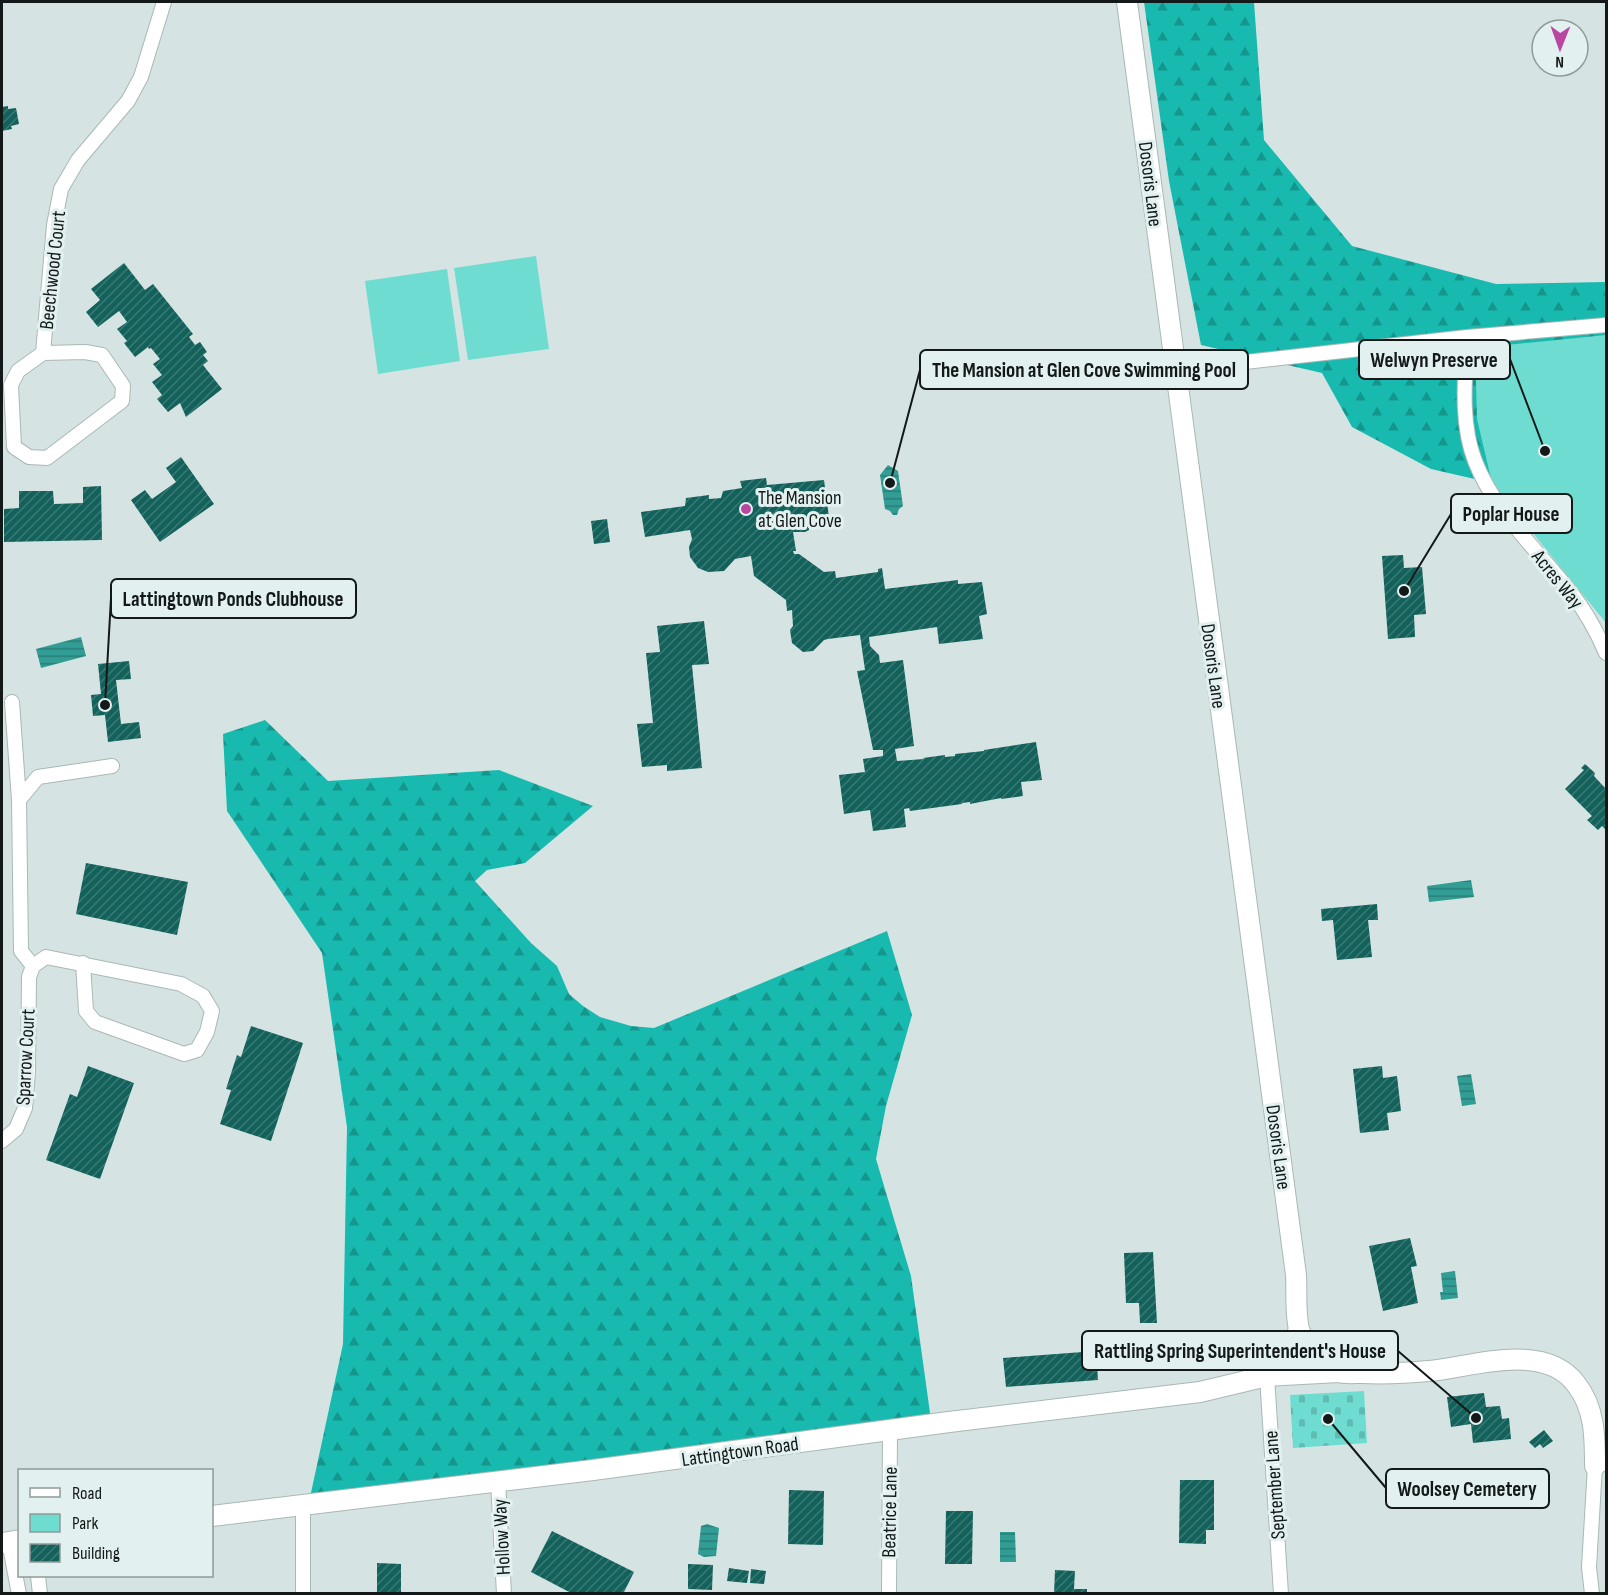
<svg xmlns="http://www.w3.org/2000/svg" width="1608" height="1595" font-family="'Sofia Sans Condensed',sans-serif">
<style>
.forest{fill:url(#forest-firs)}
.cemetery{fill:url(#cemetery-stones)}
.green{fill:#6fdcd1}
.water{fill:url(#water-rules)}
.building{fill:url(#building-hatch)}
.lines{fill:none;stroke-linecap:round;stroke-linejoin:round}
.street-casing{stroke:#a9b8b6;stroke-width:16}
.secondary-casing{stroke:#a9b8b6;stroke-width:22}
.street{stroke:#fff;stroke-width:14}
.secondary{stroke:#fff;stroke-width:20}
.poi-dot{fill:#b947a1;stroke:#e2f1ef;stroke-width:2}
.labels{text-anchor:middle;stroke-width:6;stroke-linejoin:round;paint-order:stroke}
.street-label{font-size:20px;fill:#131818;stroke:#e2f1ef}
.poi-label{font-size:20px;fill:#131818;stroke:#e2f1ef;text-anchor:start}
.leader{fill:none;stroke:#131818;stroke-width:2}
.callout-dot{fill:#131818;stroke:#e2f1ef;stroke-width:2}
.callout{fill:#e2f1ef;stroke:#131818;stroke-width:2}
.callout-label{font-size:21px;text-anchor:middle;font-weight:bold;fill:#131818}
</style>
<defs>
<pattern id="forest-firs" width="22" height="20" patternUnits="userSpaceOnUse" patternTransform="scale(1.5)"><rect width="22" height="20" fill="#18baaf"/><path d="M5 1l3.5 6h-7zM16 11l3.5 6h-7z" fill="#14968d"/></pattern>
<pattern id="cemetery-stones" width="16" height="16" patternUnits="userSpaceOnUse" patternTransform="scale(1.5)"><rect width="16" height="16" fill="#6fdcd1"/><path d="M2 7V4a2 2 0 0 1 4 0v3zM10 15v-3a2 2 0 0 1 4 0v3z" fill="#5fbcb3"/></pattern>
<pattern id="water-rules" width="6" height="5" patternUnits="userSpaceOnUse" patternTransform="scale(1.5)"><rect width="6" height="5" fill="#319d94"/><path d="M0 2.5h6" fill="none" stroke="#287f78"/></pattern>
<pattern id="building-hatch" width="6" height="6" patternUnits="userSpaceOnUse" patternTransform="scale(1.5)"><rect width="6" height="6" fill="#12625b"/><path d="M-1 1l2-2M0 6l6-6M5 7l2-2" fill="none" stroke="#3c7873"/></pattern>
</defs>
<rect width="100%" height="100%" fill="#d5e4e2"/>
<path class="forest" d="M1144,2H1254L1264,140L1352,246L1496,284L1606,282V435L1492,483L1431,469L1352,427L1322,373L1201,345L1169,181Z
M265,720L328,781L499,770L593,806L525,863L487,870L475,881L531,943L557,966L569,994L583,1006L600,1017L631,1026L654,1028L887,931L912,1015L886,1106L876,1159L911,1276L931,1420L309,1502L343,1344L347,1127L322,953L227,811L223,734Z"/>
<path class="cemetery" d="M1364,1391L1367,1443L1293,1448L1290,1395Z"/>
<path class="green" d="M536,256L549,349L468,360L454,268Z
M447,269L460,361L378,374L365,281Z
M1606,335V623L1492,483L1477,419L1475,348Z"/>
<path class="water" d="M888,465L898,471L903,506L899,509L897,515H893L890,511L885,509L880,475Z
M81,637L86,656L41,668L36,649Z
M1471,880L1474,897L1429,902L1427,886Z
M1471,1074L1476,1104L1462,1106L1457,1076Z
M1455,1271L1458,1298L1441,1300L1440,1292H1443L1441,1273Z
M707,1524L719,1528L716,1556L704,1557L698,1554L701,1526Z
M1000,1532H1015L1016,1562H1000Z"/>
<path class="building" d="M8,106V109L16,108L19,124L11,126L12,129L2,131V107Z
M124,263L145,290L153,284L193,334L189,337L195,345L200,342L207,352L203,355L208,361L203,365L222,389L186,417L180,403L168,412L157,399L162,395L152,382L162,375L153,364L160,359L151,348L149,349L148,347L135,357L124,343L127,341L117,329L127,322L119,311L98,327L86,312L100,300L91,289Z
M181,457L214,504L160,542L131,500L145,490L152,499L176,482L166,468Z
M766,478L767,485L824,480L829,517L809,520V530L805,532H793L796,551H793L794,554H799L824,572L835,571L836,578L878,572V569L882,568L885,589L958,580V584L982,582L987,614L979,616L983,639L939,644L937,627L869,637L870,646L879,655L880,663L903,660L914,746L895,749L897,761L924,759L923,758L945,755V757L955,756V754L984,751V750L1036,742L1042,780L1021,782L1023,796L1001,799V798L970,804V802L962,803V804L910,811L909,808L904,809L906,827L873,831L870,810L844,814L839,775L865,772L863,759L883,756V750H873L857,671L865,670L860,635L828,639L824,640L813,651L803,652L792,643L790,630L793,626L792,610L787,611L786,600L754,576L751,556L735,559L724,571L708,572L698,568L690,557L689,547L692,539L690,530L645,537L641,512L685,506L686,498L709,495V499L721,498L723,491L742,488L740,481Z
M101,486L102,540L4,542V509L19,508V491H53L54,504L83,503V487Z
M607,519L610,542L594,544L591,521Z
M1403,555L1404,568L1422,567L1426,614L1414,615L1415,637L1388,639L1382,556Z
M704,621L709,664L692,665L702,768L667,771V765L642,767L637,724L653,723L646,653L660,652L657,626Z
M129,661L131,679L116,680L121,724L139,722L141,738L108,742L105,715L93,716L91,695L101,694L98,664Z
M1585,764L1595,773L1594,776L1606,789V830L1602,826L1598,830L1587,820L1592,816L1565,789L1584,770L1581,768Z
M86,863L188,882L177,935L76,914Z
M1377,904L1378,920H1368L1372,957L1337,960L1333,920L1322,921L1321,909Z
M251,1026L303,1043L271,1141L220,1124L231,1090L226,1089L237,1055L241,1057Z
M88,1066L134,1083L100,1179L46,1160L70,1094L77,1097Z
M1382,1066L1383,1078L1397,1076L1401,1111L1387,1113L1389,1130L1360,1133L1353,1069Z
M1410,1238L1417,1266L1411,1267L1418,1303L1383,1311L1369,1246Z
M1153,1252L1157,1323H1140L1139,1303H1126L1124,1253Z
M1096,1351L1098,1380L1006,1387L1003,1358Z
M1484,1393L1486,1407L1500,1406L1502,1419L1509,1418L1511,1439L1473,1443L1471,1424L1451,1427L1447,1397Z
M1544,1430L1553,1441L1543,1448L1540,1444L1535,1448L1529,1442Z
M1180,1480H1214V1530H1206V1544L1179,1543Z
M789,1490L824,1491L823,1545L788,1544Z
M946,1511H973L972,1564H945Z
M552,1531L634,1572L623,1594H573L531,1572Z
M377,1563L401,1564V1594H377Z
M688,1564L713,1565L712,1590L688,1589Z
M729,1568L749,1571L747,1583L727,1581Z
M751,1569L766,1571L764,1584L750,1583Z
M1055,1570L1075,1571L1074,1589H1087V1594H1054Z"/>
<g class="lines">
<g class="street-casing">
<path id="street" d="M1467,337C1465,377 1460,423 1475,461C1495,513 1538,550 1572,594C1586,612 1597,632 1606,653
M85,352L102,355L123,386L122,401L47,458L29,457L14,447L11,385L18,371L43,353Z
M43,353L54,225L61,189L78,160L128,101L141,77L164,2
M1175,370L1467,337L1606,325
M12,702L19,800
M33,966L21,951L19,800L38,777L112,766
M2,1141L16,1129L25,1108L28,1072L29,977L33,966L46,957L181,984L203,996L212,1011L207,1032L197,1050L184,1054L95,1022L86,1011L83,963
M1267,1376L1281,1594
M498,1481L504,1594
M9,1542L19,1594
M38,1576L40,1594
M303,1594V1504
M889,1594L890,1431
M1592,1594L1589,1567L1595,1466L1606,1463"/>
</g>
<g class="secondary-casing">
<path id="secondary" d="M1127,2L1296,1275C1297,1292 1295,1313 1299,1329C1301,1336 1306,1344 1310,1349C1317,1359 1327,1368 1338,1372C1345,1374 1354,1373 1361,1373C1383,1374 1407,1373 1429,1371C1472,1367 1544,1341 1576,1384C1595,1408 1595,1437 1595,1466
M1267,1376L1339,1372
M212,1516L593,1470L949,1422L1200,1392L1267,1376L1292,1344L1299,1330
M2,1543L20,1540"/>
</g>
<use href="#street" class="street"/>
<use href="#secondary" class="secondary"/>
</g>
<circle class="poi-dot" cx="746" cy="509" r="6"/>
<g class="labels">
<g class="street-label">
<text transform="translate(1151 184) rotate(83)" y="7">Dosoris Lane</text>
<text transform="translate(52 270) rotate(-84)" y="7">Beechwood Court</text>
<text transform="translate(1558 579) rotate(51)" y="7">Acres Way</text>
<text transform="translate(1214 666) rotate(82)" y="7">Dosoris Lane</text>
<text transform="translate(25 1057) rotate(-87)" y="7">Sparrow Court</text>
<text transform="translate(1279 1147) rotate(82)" y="7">Dosoris Lane</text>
<text transform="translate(740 1451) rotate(-8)" y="7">Lattingtown Road</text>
<text transform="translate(1274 1485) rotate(-94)" y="7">September Lane</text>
<text transform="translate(889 1512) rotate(-89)" y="7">Beatrice Lane</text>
<text transform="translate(501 1537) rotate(-93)" y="7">Hollow Way</text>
</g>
<g class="poi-label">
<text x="758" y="504">The Mansion<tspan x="758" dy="23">at Glen Cove</tspan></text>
</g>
</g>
<path class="leader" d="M1545 451L1510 359M890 483L920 370M1404 591L1451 514M105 705L111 598M1476 1418L1398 1351M1328 1419L1386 1488"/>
<g class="callout-dot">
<circle cx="1545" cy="451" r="6"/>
<circle cx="890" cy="483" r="6"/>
<circle cx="1404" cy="591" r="6"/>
<circle cx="105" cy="705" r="6"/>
<circle cx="1476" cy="1418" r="6"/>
<circle cx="1328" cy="1419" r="6"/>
</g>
<g class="callout">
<rect x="1359" y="340" width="151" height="39" rx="6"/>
<rect x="920" y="350" width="328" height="39" rx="6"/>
<rect x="1451" y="494" width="121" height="39" rx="6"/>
<rect x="111" y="579" width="245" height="39" rx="6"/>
<rect x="1082" y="1331" width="316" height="39" rx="6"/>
<rect x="1386" y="1469" width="163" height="39" rx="6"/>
</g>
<g class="callout-label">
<text x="1434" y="367">Welwyn Preserve</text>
<text x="1084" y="377">The Mansion at Glen Cove Swimming Pool</text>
<text x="1511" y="521">Poplar House</text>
<text x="233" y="606">Lattingtown Ponds Clubhouse</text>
<text x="1240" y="1358">Rattling Spring Superintendent's House</text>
<text x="1467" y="1496">Woolsey Cemetery</text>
</g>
<rect width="1608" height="1595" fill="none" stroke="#131818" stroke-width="6"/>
<rect x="18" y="1469" width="195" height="108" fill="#e2f1ef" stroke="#8f9a99" stroke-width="1.5"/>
<rect x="30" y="1488" width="30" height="9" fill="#ffffff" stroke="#8f9a99" stroke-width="1.5"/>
<text x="72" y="1499" font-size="18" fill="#131818">Road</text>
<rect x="30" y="1514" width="30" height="18" fill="#6fdcd1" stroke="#8f9a99" stroke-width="1.5"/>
<text x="72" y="1529" font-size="18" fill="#131818">Park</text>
<rect x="30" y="1544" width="30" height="18" fill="url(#building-hatch)" stroke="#8f9a99" stroke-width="1.5"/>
<text x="72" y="1559" font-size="18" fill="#131818">Building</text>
<g transform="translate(1560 48) rotate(181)"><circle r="28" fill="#e2f1ef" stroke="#8f9a99" stroke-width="1.5"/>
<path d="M0-4.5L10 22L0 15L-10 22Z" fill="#b947a1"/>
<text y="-9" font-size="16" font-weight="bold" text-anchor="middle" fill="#131818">N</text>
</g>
</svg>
